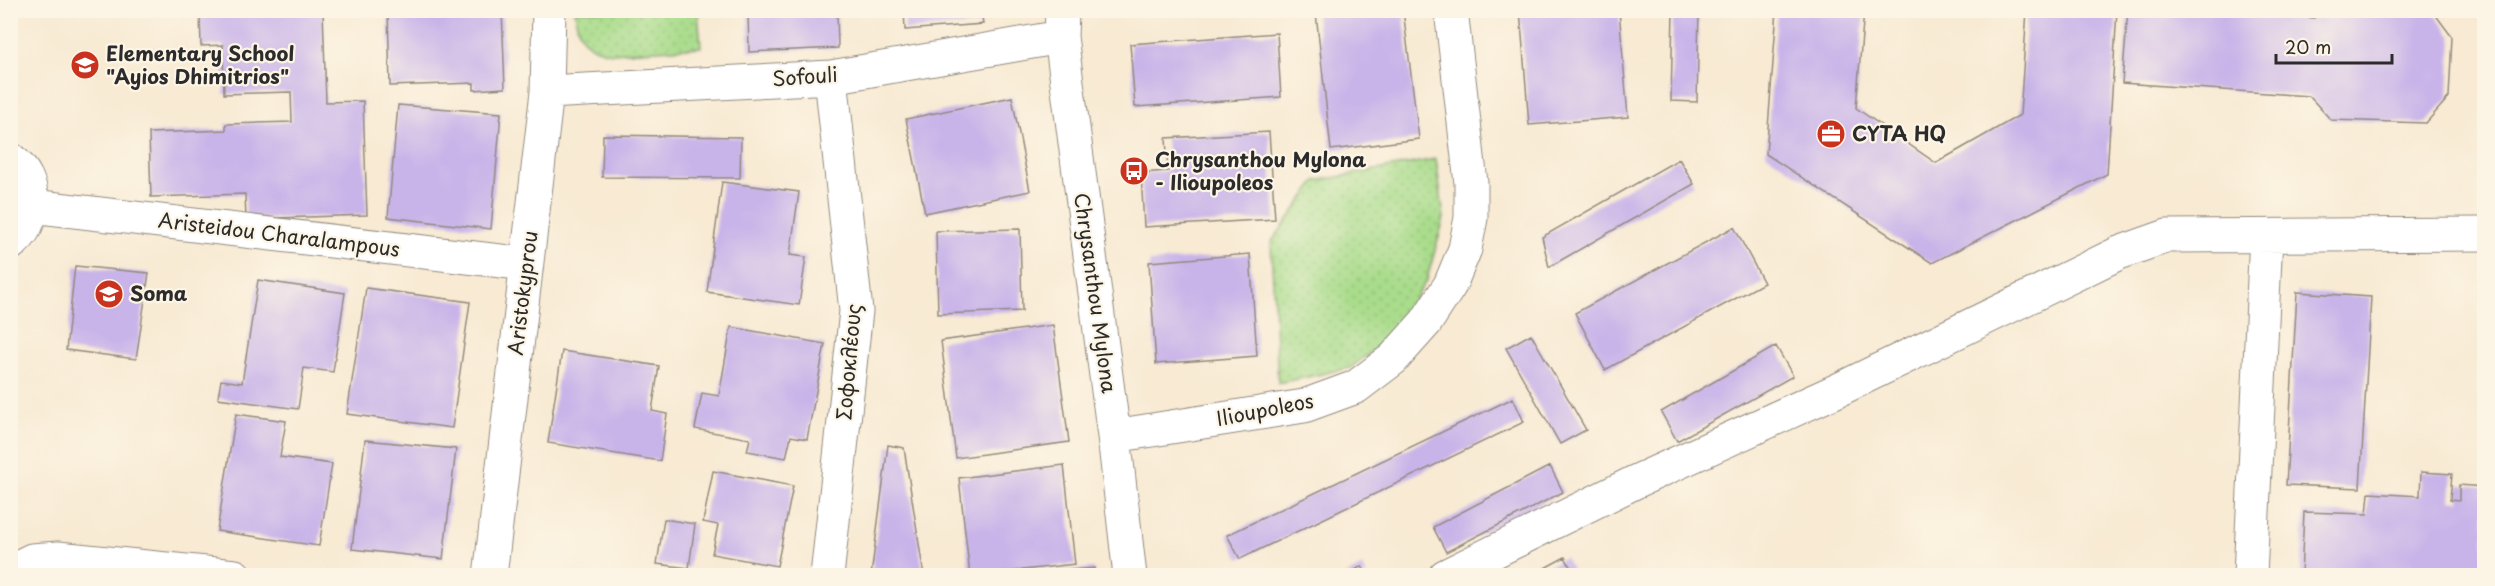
<svg xmlns="http://www.w3.org/2000/svg" width="2495" height="586" font-family="'Playpen Sans',sans-serif">
<style>
.park{fill:url(#park-dots);stroke:#6a845b;stroke-width:1.5}
.building{fill:#c9b4e9}
.lines{fill:none;stroke-linecap:round;stroke-linejoin:round}
.minor-casing{stroke:#928a7f;stroke-width:35}
.minor{stroke:#fff;stroke-width:33}
.labels{text-anchor:middle;stroke-width:4.5;stroke-linejoin:round;paint-order:stroke}
.poi-label{font-size:20px;font-weight:bold;fill:#2b2b2b;stroke:#fcf5e5;text-anchor:start}
.street-label{font-size:20px;fill:#2b2b2b;stroke:#fcf5e5}
</style>
<defs>
<pattern id="park-dots" width="8" height="8" patternUnits="userSpaceOnUse" patternTransform="scale(1.5)"><rect width="8" height="8" fill="#a9dc8b"/><path d="M2 2h.1M6 6h.1" fill="none" stroke="#92bd78" stroke-width="1.8" stroke-linecap="round"/></pattern>
</defs>
<rect width="100%" height="100%" fill="#fcf5e5"/>
<filter id="ink" filterUnits="userSpaceOnUse"><feTurbulence type="fractalNoise" baseFrequency=".0167" numOctaves="2"/><feDisplacementMap in="SourceGraphic" scale="12" xChannelSelector="R" yChannelSelector="G"/><feConvolveMatrix kernelMatrix="1 2 1 2 8 2 1 2 1" color-interpolation-filters="sRGB"/></filter>
<filter id="wash" filterUnits="userSpaceOnUse"><feTurbulence type="fractalNoise" baseFrequency=".008" numOctaves="4" result="noise"/><feDisplacementMap in="SourceGraphic" scale="24" xChannelSelector="R" yChannelSelector="G"/><feGaussianBlur stdDeviation="1.35" result="paint"/><feColorMatrix in="noise" values="0 0 0 0 0 0 0 0 0 0 0 0 0 0 0 0 0 1.4 0 .05"/><feComposite in="paint" operator="in"/></filter>
<g filter="url(#wash)">
<rect width="100%" height="100%" fill="#f8ead3"/>
<path class="park" d="M575,11H698L701,47L612,53C585,48 577,38 575,11Z
M1436,159L1444,218L1427,279L1393,335L1350,368L1278,383L1271,243L1316,181Z"/>
<g id="blocks">
<path class="building" d="M200,10H323L326,102L363,101L367,215L246,219L245,194L151,197L149,133L226,130V124L292,122L291,92L224,94L223,45L201,46Z
M388,10H502L505,88L474,90V83L390,86Z
M748,10H837L838,48L749,52Z
M904,10H981L983,24L905,30Z
M1331,10H1403L1419,139L1331,150L1316,13Z
M1520,10H1619L1628,117L1529,125Z
M1673,10H1699L1697,102L1671,101Z
M1777,10H1864L1856,108L1936,163L2020,115L2027,10H2117L2107,174L1932,263L1766,154Z
M2128,10H2297V16L2314,18L2321,10H2432L2452,37L2449,97L2426,123L2331,120L2309,96L2122,83Z
M1277,33L1281,97L1135,107L1130,44Z
M1012,97L1030,191L925,213L906,119Z
M398,105L501,113L491,229L388,217Z
M1269,132L1275,219L1144,227L1141,173L1168,171L1166,138Z
M603,135L741,137L740,178L602,177Z
M1679,159L1694,184L1549,267L1542,237Z
M722,182L799,192L790,255L806,257L799,305L707,292Z
M1734,227L1764,283L1605,370L1575,313Z
M1020,229L1022,311L938,314L936,231Z
M1250,254L1257,356L1156,364L1149,262Z
M75,266L149,273L136,359L66,350Z
M258,280L345,293L333,372L304,368L298,409L218,398L221,380L242,383Z
M366,288L470,302L452,428L347,414Z
M2297,292L2371,297L2360,488L2286,485Z
M1053,325L1069,442L956,458L941,341Z
M731,327L825,344L807,439L791,436L786,458L747,451L750,439L695,429L702,393L719,396Z
M1531,334L1586,430L1560,444L1506,348Z
M1776,346L1793,376L1677,441L1661,412Z
M562,351L659,366L652,411L667,414L660,461L548,443Z
M1513,398L1524,422L1240,559L1227,535Z
M236,414L286,421L280,457L332,464L319,546L217,531Z
M365,440L456,449L443,559L352,549Z
M888,445L904,448L924,576H871Z
M1064,465L1075,564L970,576L959,478Z
M1550,466L1563,492L1446,552L1433,527Z
M713,471L793,486L777,566L712,554L718,525L703,522Z
M2421,472L2452,474L2450,500L2459,501V485L2484,487V576H2301L2304,512L2367,514L2369,493L2420,496Z
M664,519L695,524L689,568L657,564Z
M1565,557L1575,576H1530Z
M1362,566L1367,576H1344Z
M1094,568L1095,576H1032V574Z"/>
</g>
</g>
<g filter="url(#ink)">
<use href="#blocks" fill-opacity="0" stroke="#928a7f" stroke-width="1.5"/>
<g class="lines">
<g class="minor-casing">
<path id="minor" d="M1062,10L1061,37L1114,436L1130,576
M547,92L831,77L1061,37
M10,159C39,179 39,224 10,244
M32,206L526,264
M1114,436L1304,406L1356,387L1393,359L1426,322L1450,285L1465,249L1471,218V183L1451,10
M10,571L32,560L58,558L235,576
M490,576L547,92L549,10
M827,576L856,311L831,77
M1445,576L1635,482L1840,389L2119,253L2167,236L2484,234
M2250,576L2266,236"/>
</g>
<use href="#minor" class="minor"/>
</g>
</g>
<defs>
<g id="school-disc" transform="scale(1.5)"><circle r="9.5" fill="#c8321e" stroke="#fcf5e5"/><path d="M0-5L7-2L0 1L-7-2ZM-4 1L0 2.5L4 1V4Q0 6-4 4Z" fill="#fff"/></g>
<g id="office-disc" transform="scale(1.5)"><circle r="9.5" fill="#c8321e" stroke="#fcf5e5"/><path d="M-6-3h4V-5.5h4V-3h4V5H-6ZM-1-4.5V-3h2v-1.5ZM-6 0V1H6V0Z" fill="#fff"/></g>
<g id="bus-disc" transform="scale(1.5)"><circle r="9.5" fill="#c8321e" stroke="#fcf5e5"/><path d="M-5-6H5V4H4V6H2V4H-2V6H-4V4H-5ZM-3.5-4V0h7V-4ZM-3.5 1.2v1.5H-2V1.2ZM2 1.2v1.5H3.5V1.2Z" fill="#fff"/></g>
</defs>
<g fill-rule="evenodd">
<use href="#school-disc" x="85" y="65"/>
<use href="#office-disc" x="1831" y="134"/>
<use href="#bus-disc" x="1134" y="171"/>
<use href="#school-disc" x="109" y="294"/>
</g>
<g class="labels">
<g class="poi-label">
<text x="106" y="61">Elementary School<tspan x="106" dy="23">"Ayios Dhimitrios"</tspan></text>
<text x="1852" y="141">CYTA HQ</text>
<text x="1155" y="167">Chrysanthou Mylona<tspan x="1155" dy="23">- Ilioupoleos</tspan></text>
<text x="130" y="301">Soma</text>
</g>
<g class="street-label">
<text transform="translate(805 77) rotate(-4)" y="7">Sofouli</text>
<text transform="translate(279 235) rotate(7)" y="7">Aristeidou Charalampous</text>
<text transform="translate(523 293) rotate(-83)" y="7">Aristokyprou</text>
<text transform="translate(1095 293) rotate(82)" y="7">Chrysanthou Mylona</text>
<text transform="translate(849 362) rotate(-85)" y="7">Σοφοκλέους</text>
<text transform="translate(1265 410) rotate(-11)" y="7">Ilioupoleos</text>
</g>
</g>
<rect width="2495" height="586" fill="none" stroke="#fcf5e5" stroke-width="36"/>
<path d="M2276 54v9h116v-9" fill="none" stroke="#2b2b2b" stroke-width="3"/>
<text x="2285" y="54" font-size="18" fill="#2b2b2b" stroke="#fcf5e5" stroke-width="4.5" paint-order="stroke">20 m</text>
</svg>
